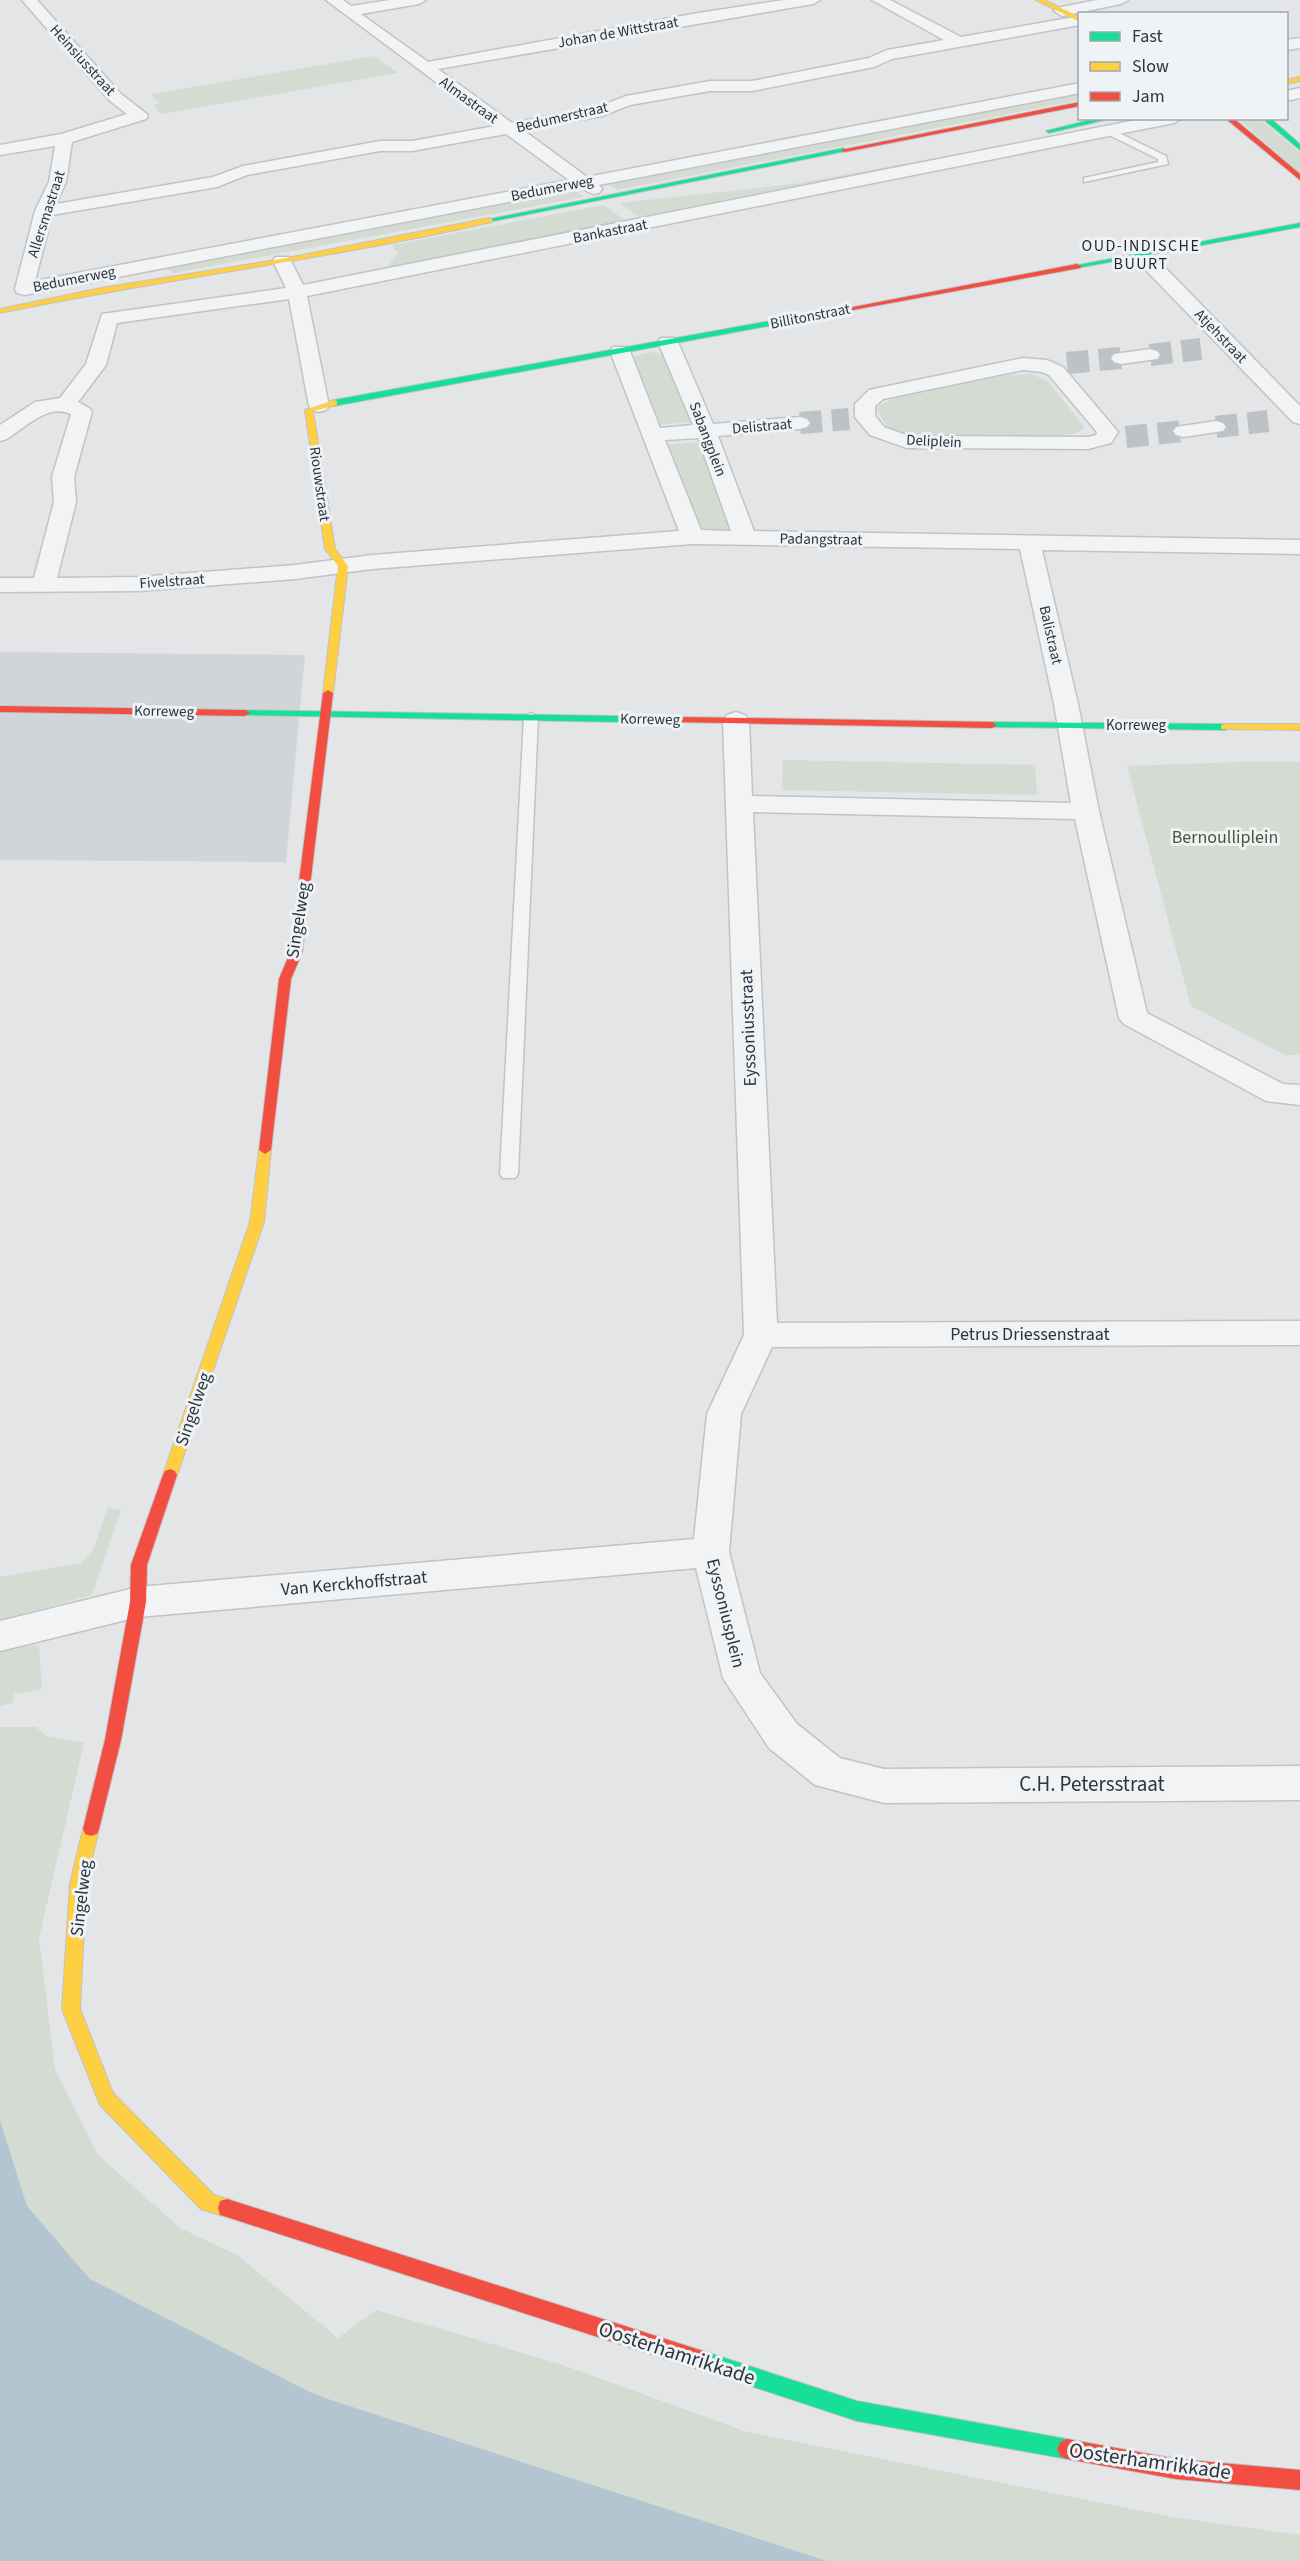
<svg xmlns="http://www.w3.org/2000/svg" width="1300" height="2561" font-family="'Source Sans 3',sans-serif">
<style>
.built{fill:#d1d5da}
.green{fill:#d4dbd3}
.water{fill:#b3c5d0}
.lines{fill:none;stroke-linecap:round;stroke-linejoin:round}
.street-tunnel{stroke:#bec2c5;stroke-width:22;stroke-dasharray:22 10;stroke-linecap:butt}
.lane-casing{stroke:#c1c3c5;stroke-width:3}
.street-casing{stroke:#c1c3c5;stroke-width:3}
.fast-casing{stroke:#c1c3c5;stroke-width:2}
.slow-casing{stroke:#c1c3c5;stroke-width:2}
.jam-casing{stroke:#c1c3c5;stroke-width:2}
.lane{fill:#f1f3f4;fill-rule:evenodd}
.street{fill:#f1f3f4;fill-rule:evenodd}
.fast{fill:#16e098;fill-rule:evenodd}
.slow{fill:#ffcf43;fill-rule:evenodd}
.jam{fill:#f24e42;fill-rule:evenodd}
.labels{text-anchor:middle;stroke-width:6;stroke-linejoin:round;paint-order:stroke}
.far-street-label{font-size:15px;fill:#2a353f;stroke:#f0f3f6}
.far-neighbourhood-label{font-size:16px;letter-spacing:1.5px;fill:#1d2630;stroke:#f0f3f6}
.park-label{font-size:18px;fill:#435a39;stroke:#f0f3f6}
.street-label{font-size:18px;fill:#2a353f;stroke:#f0f3f6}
.near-street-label{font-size:21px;fill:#2a353f;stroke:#f0f3f6}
</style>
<rect width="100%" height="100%" fill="#e3e5e7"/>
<path class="built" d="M0,652L305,655L286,862L0,860Z"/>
<path class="green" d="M375,56L398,73L161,114L153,105L160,103L151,94Z
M1079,92V100L617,190L607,183Z
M1238,119H1260L1300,153V173Z
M974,151L977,153L641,219L620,203L794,184Z
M573,189L584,197L174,273L165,268Z
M604,205L627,222L386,269L398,253L392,245Z
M653,352L667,356L693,422L655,425L632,359L635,356Z
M1031,374L1048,381L1085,428L1076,433L1053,437H954L898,433L887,427L876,408L899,395L1009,375Z
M702,442L731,528C719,533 707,532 696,527L664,445Z
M783,760L1035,765L1037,795L782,790Z
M1238,762H1300V1055H1285L1191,1006L1127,766Z
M108,1508L121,1510L92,1595L0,1620V1577L81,1563L93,1550Z
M39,1645L42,1689L14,1694L13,1703L0,1706V1649Z
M0,1727H36L46,1736L84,1743L39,1938L55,2069L98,2155L180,2228L237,2255L338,2338L376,2310L560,2364L747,2432L1172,2517L1300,2535V2561H827L331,2400L310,2392L90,2279L27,2206L0,2120Z"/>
<path class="water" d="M0,2120L27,2206L90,2279L310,2392L331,2400L827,2561H0Z"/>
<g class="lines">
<path class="street-tunnel" d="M1150,355L1201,349
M1067,363L1121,358
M800,423L849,419
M1216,427L1268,421
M1126,437L1183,431"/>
<g class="lane-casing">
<path id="lane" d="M1107,130H1113L1166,156L1168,164L1084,182V178L1158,162V159L1107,134Z
M531,713L538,717L518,1174L515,1178H503L500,1174L524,717Z"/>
</g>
<g class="street-casing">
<path id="street" d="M22,0H37L121,94L148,115L146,119L72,142L66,182L56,204L213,177L243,166L380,141H412L495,126L326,0H343L351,6L390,0H426L419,4L361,14L428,62L698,13L784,0H820L813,4L438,69L512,123L598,107L626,96L710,81H752L869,58L887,50L944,40L872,0H890L961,37L1080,16V25L892,59L874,67L752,91H710L630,105L602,116L523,130L587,177L1080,83V93L599,185L602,189L599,193L593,194L581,188L24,295L17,293L15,289L35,211L49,182L55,146L0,155V145L61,134L127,114L109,100ZM506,134L569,180L35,281L52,215L217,187L247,175L380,151H412Z
M1097,0H1128L1121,4L1062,16L1054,11L1057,8Z
M1300,38V48L1286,50V40Z
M1300,88V98L1286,101V91Z
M1146,118H1182L1174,123L307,296L329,406L326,410L319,412L312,410L309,406L289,299L117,323L106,365L78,402L89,408L92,412L74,477L76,502L57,578L138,577L295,565L372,555L679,531L610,351L613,347H627L630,351L660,428L693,425L658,342L661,338H675L678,342L713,424L800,417L807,419L810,423L807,427L800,429L718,436L754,531L1300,540V554L1042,550L1078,704L1099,811L1147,1013L1283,1084L1300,1085V1105L1266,1101L1124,1024L1119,1018L1075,819L753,812L777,1323L1300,1321V1345L772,1347L741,1414L729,1552L760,1673L797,1724L840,1758L884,1769L1300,1766V1800L884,1803L815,1785L769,1748L723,1678L696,1568L138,1617L0,1651V1621L138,1587L694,1539L707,1414L744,1335L723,720L727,715L736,712L745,715L749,720L752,796L1071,803L1054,704L1020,549L692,544L372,569L295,579L138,591L0,592V578H34L54,502L52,477L71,414C48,403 26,427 7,439L0,441V425L35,402L60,398L86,364L102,314L286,288L273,261L275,257H289L303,285ZM698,438L731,531L701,530L665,440Z
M1141,248L1148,250L1300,406V424L1293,422L1134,258L1132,254L1134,250Z
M1150,349L1157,351L1160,355L1157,359L1121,364L1114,362L1111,358L1114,354Z
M1023,358L1047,360L1063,367L1118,432L1111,443L1088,449L907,448L870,435L855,417V404L869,390ZM1023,370L1042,372L1049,375L1097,432L1096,435L1088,437L909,436L884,427L875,416V406L883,399Z
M1216,421L1223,423L1226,427L1223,431L1183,437L1176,435L1173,431L1176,427Z"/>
</g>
<g class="fast-casing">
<path id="fast" d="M1098,118H1113L1049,133L1046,131Z
M1262,118H1270L1300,144V150Z
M844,148L846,151L489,222L485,220Z
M1300,223V227L1077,268L1073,266Z
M847,307L851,309L850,311L334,406L330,403L334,400Z
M245,710L679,717L684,720L679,723L241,715L240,713Z
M992,722L1225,724L1230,727L1225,730L988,727V723Z
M703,2351L857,2401L1067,2439L1074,2442L1077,2449L1074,2456L1067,2459L857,2421L696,2368L693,2361L696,2354Z"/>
</g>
<g class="slow-casing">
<path id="slow" d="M1036,0H1044L1080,17V22Z
M1300,77V81L1286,84V80Z
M489,218L493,220L492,222C329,259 163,279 0,313V309L101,288L282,259Z
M334,400L337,401V405L313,411L335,549L348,566L333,693L328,696L323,693L338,566L325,549L305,410Z
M1225,724H1300V730L1221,729V725Z
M265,1146L271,1150L264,1222L177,1475L175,1479H165L163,1475L250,1222L259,1150Z
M91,1822L97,1824L99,1829L86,1884L80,2009L113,2093L214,2195L234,2201L236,2208L234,2215L227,2217L201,2209L100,2105L62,2009L70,1884L83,1829L85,1824Z"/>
</g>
<g class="jam-casing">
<path id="jam" d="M1080,102V106L844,152L841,150Z
M1225,118H1233L1300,174V180Z
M1077,264L1081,266L1080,268L847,311L843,309Z
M328,690L333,693L302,953L291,979L271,1150L265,1154L259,1150L279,979L290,953L323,693Z
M0,706L245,710L250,713L245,716L0,712Z
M679,717L992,722L997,725L992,728L675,722V718Z
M170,1469L175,1471L177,1475L147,1565L146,1602L121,1740L99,1829L97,1834L91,1836L85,1834L83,1829L105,1740L130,1602L131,1565L163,1475L165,1471Z
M227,2199L703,2351L710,2354L713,2361L710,2368L703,2371L227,2217L220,2215L218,2208L220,2201Z
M1067,2439L1176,2459L1300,2470V2490L1176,2479L1067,2459L1060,2456L1057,2449L1060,2442Z"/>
</g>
<use href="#lane" class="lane"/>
<use href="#street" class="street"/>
<use href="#fast" class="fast"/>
<use href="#slow" class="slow"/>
<use href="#jam" class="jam"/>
</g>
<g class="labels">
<g class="far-street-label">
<text transform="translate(618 32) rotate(-10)" y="5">Johan de Wittstraat</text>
<text transform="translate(83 60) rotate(48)" y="5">Heinsiusstraat</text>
<text transform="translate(469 100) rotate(36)" y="5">Almastraat</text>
<text transform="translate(562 117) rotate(-13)" y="5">Bedumerstraat</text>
<text transform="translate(552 188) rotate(-11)" y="5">Bedumerweg</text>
<text transform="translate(46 214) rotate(-72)" y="5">Allersmastraat</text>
<text transform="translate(610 231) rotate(-11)" y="5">Bankastraat</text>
<text transform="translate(74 279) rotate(-11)" y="5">Bedumerweg</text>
<text transform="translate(810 316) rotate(-11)" y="5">Billitonstraat</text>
<text transform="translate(1221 336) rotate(46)" y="5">Atjehstraat</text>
<text transform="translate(762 426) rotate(-5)" y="5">Delistraat</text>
<text transform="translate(708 439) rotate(69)" y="5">Sabangplein</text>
<text transform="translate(934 441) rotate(3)" y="5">Deliplein</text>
<text transform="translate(320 484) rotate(82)" y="5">Riouwstraat</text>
<text transform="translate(821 539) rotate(1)" y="5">Padangstraat</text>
<text transform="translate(172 581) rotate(-4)" y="5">Fivelstraat</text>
<text transform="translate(1051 635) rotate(77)" y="5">Balistraat</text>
<text transform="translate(164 711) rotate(1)" y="5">Korreweg</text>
<text transform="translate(650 719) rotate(1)" y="5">Korreweg</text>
<text x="1136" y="730">Korreweg</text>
</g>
<g class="far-neighbourhood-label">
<text x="1141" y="251">OUD-INDISCHE<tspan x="1141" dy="18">BUURT</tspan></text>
</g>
<g class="park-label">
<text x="1225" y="843">Bernoulliplein</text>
</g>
<g class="street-label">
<text transform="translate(298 920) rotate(-81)" y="6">Singelweg</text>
<text transform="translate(748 1028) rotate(-92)" y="6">Eyssoniusstraat</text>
<text x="1030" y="1340">Petrus Driessenstraat</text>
<text transform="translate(193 1409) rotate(-71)" y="6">Singelweg</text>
<text transform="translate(354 1583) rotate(-5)" y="6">Van Kerckhoffstraat</text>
<text transform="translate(726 1613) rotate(76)" y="6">Eyssoniusplein</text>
<text transform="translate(81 1898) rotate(-83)" y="6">Singelweg</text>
</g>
<g class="near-street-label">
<text x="1092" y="1791">C.H. Petersstraat</text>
<text transform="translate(677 2353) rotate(18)" y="7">Oosterhamrikkade</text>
<text transform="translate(1150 2461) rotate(8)" y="7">Oosterhamrikkade</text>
</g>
</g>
<rect x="1078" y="12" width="210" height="108" fill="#f0f3f6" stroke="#a1a7ad" stroke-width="1.5"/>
<rect x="1090" y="32" width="30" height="9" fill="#16e098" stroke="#a1a7ad" stroke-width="1.5"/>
<text x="1132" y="42" font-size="18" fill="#2a353f">Fast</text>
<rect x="1090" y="62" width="30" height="9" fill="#ffcf43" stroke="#a1a7ad" stroke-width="1.5"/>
<text x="1132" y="72" font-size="18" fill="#2a353f">Slow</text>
<rect x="1090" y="92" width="30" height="9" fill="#f24e42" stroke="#a1a7ad" stroke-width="1.5"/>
<text x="1132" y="102" font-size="18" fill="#2a353f">Jam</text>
</svg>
